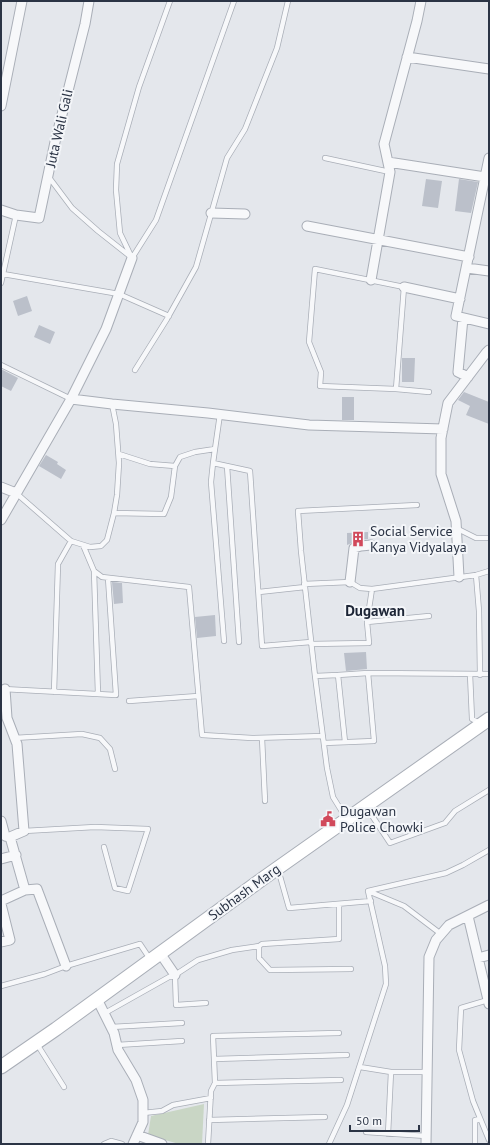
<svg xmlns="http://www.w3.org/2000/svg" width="490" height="1145" font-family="'PT Sans',sans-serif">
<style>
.green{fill:#c9d6c5}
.building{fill:#bbc0ca}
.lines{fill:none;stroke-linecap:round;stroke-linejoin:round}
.service-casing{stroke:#a9aeb7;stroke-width:6}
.minor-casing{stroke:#a9aeb7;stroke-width:11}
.secondary-casing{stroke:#a9aeb7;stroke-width:15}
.service{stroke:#f7f8fa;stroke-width:4.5}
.minor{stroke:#f7f8fa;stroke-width:9}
.secondary{stroke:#fff;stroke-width:13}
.labels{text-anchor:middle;stroke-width:4;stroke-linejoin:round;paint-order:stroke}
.street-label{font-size:14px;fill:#2b3445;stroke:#f4f6f9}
.poi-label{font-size:14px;fill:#2b3445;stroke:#f4f6f9;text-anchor:start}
.neighbourhood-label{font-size:15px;font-weight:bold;fill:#1d2536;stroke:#f4f6f9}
</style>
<rect width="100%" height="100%" fill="#e4e7ec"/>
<path class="green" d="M204,1104L202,1144H179L148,1135L151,1116Z"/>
<path class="building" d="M426,179L442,181L438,208L422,206Z
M459,179L478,182L471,213L455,211Z
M27,296L32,311L18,316L13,301Z
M39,325L55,332L50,344L34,337Z
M402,358H415L414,382H402Z
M1,369L18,378L11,391L1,386Z
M464,392L489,402V424L466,415L470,406L458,400Z
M342,397H354V420H342Z
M46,455L58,462L57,464L66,470L61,479L39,466Z
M368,532V539L359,540L347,545V533Z
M112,582L122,583L123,603L114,604Z
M215,615L216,636L197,638L195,617Z
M366,652L367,669L346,671L344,653Z"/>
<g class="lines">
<g class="service-casing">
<path id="service" d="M325,158L390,172
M48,176L72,208L98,231L131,257
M132,258L156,220L234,1
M132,258L120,233L116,190L117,164L139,87L170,1
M3,274L119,294L169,316
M1,283L16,215
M1,365L71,399
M135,370L167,319L196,267L227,158L245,129L277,48L288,1
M396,389L404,287L315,269L309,342L321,372L320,386L396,389L429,392
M220,414L213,463L211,482L224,641
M119,454L150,464L175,466
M213,463L250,471L262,646L311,642
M227,466L239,642
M16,493L71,541L90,547L101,546L107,540L114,513L117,495L119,463L116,424L112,404
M114,513L164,514L171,497L175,466L180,457L195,452L215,449
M456,528L476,538H489
M83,545L94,571L102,577L189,587L202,735L252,738L323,736
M94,571L98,694
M476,575L479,611L480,675
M304,584L350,582L360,588L372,589L476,575L489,571
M372,589L367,622L429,616
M259,592L305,587
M311,644L369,643L367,622
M470,674L472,719L480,723
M338,675L345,742
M315,676L338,675L368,673L489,674
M3,689L116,695L108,578
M54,692L58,564L71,541
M129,701L198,696
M14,738L82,734L100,738L110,749L115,769
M262,738L265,801
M324,743L374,741L368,673
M367,808L390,843L445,823L455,811L489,790
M346,818L333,797L327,768L315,676L305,587L301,551L298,511L417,505
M24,831L95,827L148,829L128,891L115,888L104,847
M278,869L289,908L371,901
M368,891L446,873L463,865L489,850
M368,891L404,906L441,934
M259,946V958L270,970L351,969
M175,975L176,1005L206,1003
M1,986L45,974L66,966L140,944L150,959
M488,1000L461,1008L459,1050L473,1101L489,1140
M105,1013L169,977L175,975L198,960L232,950L259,946L262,944L339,939V904
M111,1027L182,1023
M37,1044L64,1087
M117,1045L182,1041
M214,1059L347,1055
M360,1067L391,1072H427
M215,1083L341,1080
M143,1113L162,1111L173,1105L211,1098
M209,1120L325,1117
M366,1132L426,1136
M388,1134L391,1072
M104,1144L111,1141L122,1144
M208,1144L211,1091L215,1083L213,1036L339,1033
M329,1144L347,1105L386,984L385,966L368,891
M475,1144V1120L480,1119"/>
</g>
<g class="minor-casing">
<path id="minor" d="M407,57L489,69
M1,106L22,1
M489,158L456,316L489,324
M388,162L485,177
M1,210L16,215L39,218L55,142L85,24L89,1
M211,213L245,214
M307,226L469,257
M467,268L489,271
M371,280L390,172L384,144L417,21L421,1
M404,287L460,299
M463,318L458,372L468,377
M71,399L112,404L208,413L309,425L443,429
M1,487L16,493
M1,520L71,399L106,329L132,258
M459,577L456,521L441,474V438L448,403L486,353L489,350
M350,582L354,548L361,546L371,545
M5,689L7,718L17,744L24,831L10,837L25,890L37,889L66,966
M1,821L5,836L10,837
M1,859L16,855
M1,901L25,890
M1,904L10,940L1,942
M468,916L489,1004
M160,953L175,975
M478,958L489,955
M97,999L114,1033L118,1050L136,1080L143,1100V1122L133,1144
M137,1135L162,1144
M426,1144L429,957L436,940L449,925L489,905"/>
</g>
<g class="secondary-casing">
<path id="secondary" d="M1,1067L56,1029L265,877L489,719"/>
</g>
<use href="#service" class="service"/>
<use href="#minor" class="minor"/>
<use href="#secondary" class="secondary"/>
</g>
<defs>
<g id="building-bare" transform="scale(1.2)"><path d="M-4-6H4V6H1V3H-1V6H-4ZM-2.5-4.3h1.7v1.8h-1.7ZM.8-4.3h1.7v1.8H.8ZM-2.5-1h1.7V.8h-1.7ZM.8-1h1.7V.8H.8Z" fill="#d1495b" stroke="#f4f6f9" stroke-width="2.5" paint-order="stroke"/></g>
<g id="civic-bare" transform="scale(1.2)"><path d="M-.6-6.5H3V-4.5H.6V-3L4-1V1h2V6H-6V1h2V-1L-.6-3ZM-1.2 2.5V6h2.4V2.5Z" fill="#d1495b" stroke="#f4f6f9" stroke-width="2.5" paint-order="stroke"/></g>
</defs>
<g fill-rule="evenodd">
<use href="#building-bare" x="358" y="539"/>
<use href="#civic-bare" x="328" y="819"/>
</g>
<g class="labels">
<g class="street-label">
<text transform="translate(59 128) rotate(-77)" y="5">Juta Wali Gali</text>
<text transform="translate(244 892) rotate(-36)" y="5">Subhash Marg</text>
</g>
<g class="poi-label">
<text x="370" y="536">Social Service<tspan x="370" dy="16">Kanya Vidyalaya</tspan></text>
<text x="340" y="816">Dugawan<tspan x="340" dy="16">Police Chowki</tspan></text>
</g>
<g class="neighbourhood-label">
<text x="375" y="616">Dugawan</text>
</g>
</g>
<rect width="490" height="1145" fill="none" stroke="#2b3445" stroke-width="4"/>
<path d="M350 1125v6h69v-6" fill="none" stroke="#2b3445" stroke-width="2"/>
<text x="356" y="1125" font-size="12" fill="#2b3445" stroke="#f4f6f9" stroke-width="3" paint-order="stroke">50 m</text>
</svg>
